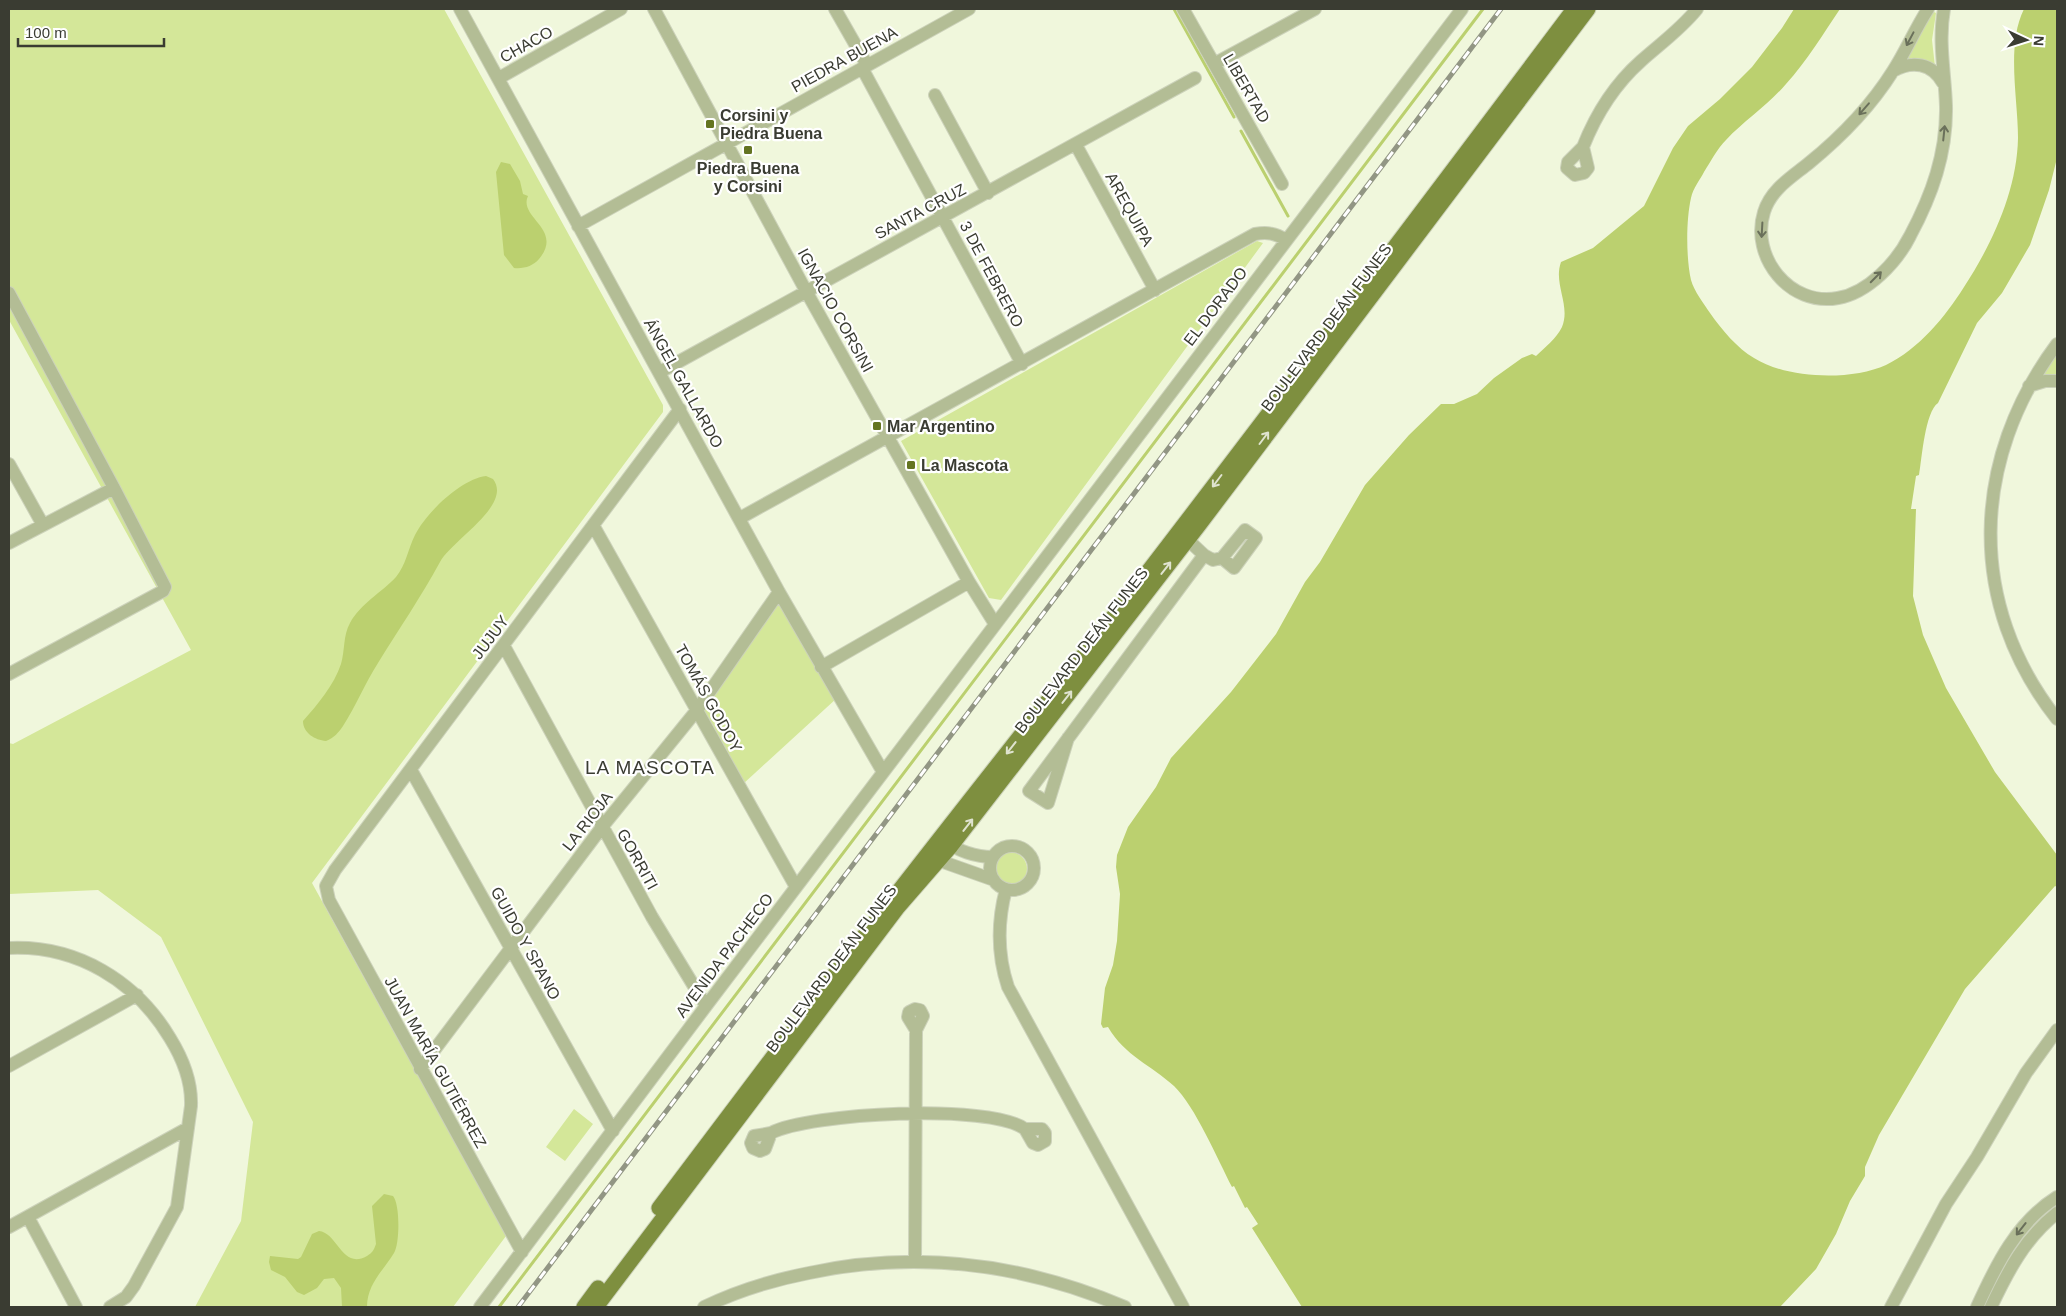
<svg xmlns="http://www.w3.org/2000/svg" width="2066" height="1316" font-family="Helvetica,sans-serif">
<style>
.green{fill:#d4e799}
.water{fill:#bbd06f}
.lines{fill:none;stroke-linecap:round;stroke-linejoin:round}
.stream{stroke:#bbd06f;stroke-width:3}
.minor-casing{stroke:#ccd2ba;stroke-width:14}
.major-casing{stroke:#ccd2ba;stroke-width:17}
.minor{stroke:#b3bd95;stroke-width:12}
.major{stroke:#7e8f3f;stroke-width:15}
.rail-casing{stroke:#929684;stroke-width:5}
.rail{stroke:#fff;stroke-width:3;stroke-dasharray:9;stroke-linecap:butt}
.oneway{stroke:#6a705a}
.oneway2{stroke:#dfe3cf}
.poi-dot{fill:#647421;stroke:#fff;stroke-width:2}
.labels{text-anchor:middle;stroke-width:4.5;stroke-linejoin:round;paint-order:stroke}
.street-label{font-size:16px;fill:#3a3c32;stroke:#fff}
.poi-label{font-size:16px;font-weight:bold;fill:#3a3c32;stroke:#fff;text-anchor:start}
.quarter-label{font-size:19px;letter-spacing:1px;fill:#3a3c32;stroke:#fff}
</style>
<rect width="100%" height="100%" fill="#f0f7dc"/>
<path class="green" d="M9,9H444L663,405V412L312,883L506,1236L453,1307H195L241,1221L253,1122L161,937L98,890L9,894V743L13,744L191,650L9,320Z
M1932,11L1936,13L1932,40L1935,67L1904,60Z
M1257,241L1263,243L1001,600L989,598L901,441Z
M2057,349V377L2042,379Z
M780,600L837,698L743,784L700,710Z
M993 869a17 17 0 1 1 34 0a17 17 0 1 1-34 0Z
M574,1109L593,1124L565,1161L546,1147Z"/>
<path class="water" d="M1794,9H1840C1823,34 1807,61 1786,84C1768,105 1745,120 1726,140C1717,149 1711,161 1704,172C1700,180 1693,188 1691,198C1686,220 1686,258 1691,280C1694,291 1704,304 1710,313C1722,330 1737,348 1754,358C1787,379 1851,381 1886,365C1919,349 1945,317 1964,287C1992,244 2017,191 2018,138C2018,99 2006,45 2024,9H2057V158L2049,190L2030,245L2002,293L1977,323L1938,403C1925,412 1922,458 1919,475L1916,476L1911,509H1916L1913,596L1923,635L1946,688L1995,772L2057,855V887L2055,886L1965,989L1879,1135L1865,1167V1176L1850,1201L1836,1234L1816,1269L1780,1307H1302L1252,1228L1258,1224L1247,1207L1245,1208L1234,1186L1232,1187C1218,1160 1195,1106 1174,1086C1151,1065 1125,1056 1108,1027L1103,1028L1101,1024L1105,988L1113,965L1117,941L1120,894L1116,867L1117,855L1128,827L1156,787L1171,758L1231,692L1276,634L1305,582L1320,562L1365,485L1409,435L1441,404H1454L1477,394L1494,378L1522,358L1532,354L1536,356C1544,348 1557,338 1562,327C1571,305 1553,284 1561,262L1593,248L1644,206L1673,148L1688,126L1720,99L1752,67L1782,28Z
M501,162L510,164L520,181L523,194L528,196C518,218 564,229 539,259C533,266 524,269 514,268L504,255L496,172Z
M486,476L493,479C513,505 452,540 440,562C421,597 399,629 378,663C365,683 356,706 343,726C339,732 334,738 326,741C315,740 303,733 303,721C318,704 334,685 341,664C345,651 343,635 350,623C361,603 381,593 396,577C406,565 408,549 415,535C426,513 461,479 486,476Z
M384,1194L393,1196C400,1204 400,1243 394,1253C383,1271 367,1284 367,1307H342L341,1288L334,1278L324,1279L317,1288L304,1295L297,1292L285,1277L271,1270L269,1262L270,1256L298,1259L301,1257L312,1234L319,1231C338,1233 342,1270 367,1256C372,1253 374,1250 376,1244L372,1206Z"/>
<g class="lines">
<path class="stream" d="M1174,9L1234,117
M1241,131L1288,216
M499,1307L1483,9"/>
<g class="minor-casing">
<path id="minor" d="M460,9L779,592L883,772
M654,9L806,291L969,582L995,624
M835,9L867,65
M1183,9L1282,184
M1928,9C1915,29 1906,51 1893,71C1871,106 1841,137 1809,163C1792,177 1771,189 1764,212C1750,257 1790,307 1838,298C1868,293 1897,262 1910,236C1932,195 1947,153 1946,106C1945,73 1938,42 1944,9
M1214,64L1315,9
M862,68L1022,364
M1893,71C1912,60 1932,63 1943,83
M499,78L621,9
M935,95L988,193
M1076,145L1155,290
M1583,147C1596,114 1614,85 1641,61C1660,44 1681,29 1697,9
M1583,147L1588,168L1584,173L1575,175L1567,168L1568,162Z
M578,226L969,9
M9,293L114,488L165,587L163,591L9,674
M2057,344C1971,459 1966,604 2057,719
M660,372L1195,78
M2029,386L2045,381H2057
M9,464L43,525
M740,518L1255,234C1267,232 1275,233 1286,240
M593,525L796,887
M1188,540L1204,555
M9,543L114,488
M504,646L652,917L706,1006
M821,667L969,582
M1068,738L1048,803L1029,791L1204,555L1213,560L1222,558L1234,568L1256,538L1245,530L1222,558
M411,770L613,1131
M944,840C957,851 976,857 993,857
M990 868a22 22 0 1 1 44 0a22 22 0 1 1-44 0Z
M932,854L946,863L994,880
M1006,889C997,923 997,954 1008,987L1183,1307
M9,948C77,945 136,981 170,1038C183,1059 192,1081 191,1106L177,1207L134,1286L126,1297L110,1307
M915,1009L920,1010L923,1016L916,1030L908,1017L909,1012Z
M9,1066L137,995
M420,1069L602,827L697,710L779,592
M1025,1129H1042L1045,1133V1141L1038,1145L1033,1143Z
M771,1133C809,1113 990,1103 1025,1129
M771,1133L765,1149L760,1151L753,1148L751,1143L754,1136Z
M28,1217L76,1307
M9,1227L188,1128
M522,1252L329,900L326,886L335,870L680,409
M915,1261L916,1030
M480,1307L706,1006L1462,9
M704,1307C737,1291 773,1280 809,1273C917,1250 1024,1264 1125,1307
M1891,1307L1946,1204L1977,1157L2026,1073L2057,1030
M1977,1307C1996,1265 2017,1222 2057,1197
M1991,1307C2008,1271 2025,1238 2057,1213"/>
</g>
<g class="major-casing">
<path id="major" d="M809,1008C904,882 1003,759 1100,634C1260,427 1417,218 1574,9
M659,1208L791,1033
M584,1307L598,1288
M596,1307L898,907L951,846L1199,525L1588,9"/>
</g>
<use href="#minor" class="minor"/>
<use href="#major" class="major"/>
<g class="rail-casing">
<path id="rail" d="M518,1307L1501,9"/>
</g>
<use href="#rail" class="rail"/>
</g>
<defs><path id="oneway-shaft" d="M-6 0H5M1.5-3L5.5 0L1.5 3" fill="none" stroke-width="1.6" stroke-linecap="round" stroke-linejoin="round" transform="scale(1.25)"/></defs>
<g class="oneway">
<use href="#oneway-shaft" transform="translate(1910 39) rotate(118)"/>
<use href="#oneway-shaft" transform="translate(1864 109) rotate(131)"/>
<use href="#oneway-shaft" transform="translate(1944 133) rotate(-84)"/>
<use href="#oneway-shaft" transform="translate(1762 230) rotate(93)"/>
<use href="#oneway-shaft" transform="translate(1876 277) rotate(-45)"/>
<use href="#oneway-shaft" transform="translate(2021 1229) rotate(128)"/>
</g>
<g class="oneway2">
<use href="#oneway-shaft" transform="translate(1264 438) rotate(-53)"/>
<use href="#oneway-shaft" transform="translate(1217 481) rotate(127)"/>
<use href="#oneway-shaft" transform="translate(1166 568) rotate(-52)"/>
<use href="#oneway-shaft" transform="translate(1067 697) rotate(-52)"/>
<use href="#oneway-shaft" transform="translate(1011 748) rotate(128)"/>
<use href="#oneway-shaft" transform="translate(968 825) rotate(-52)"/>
</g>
<g class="poi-dot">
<rect x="705" y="119" width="10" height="10" rx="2.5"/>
<rect x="743" y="145" width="10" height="10" rx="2.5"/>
<rect x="872" y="421" width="10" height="10" rx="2.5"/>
<rect x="906" y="460" width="10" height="10" rx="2.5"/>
</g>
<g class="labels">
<g class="street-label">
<text transform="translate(526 44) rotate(-29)" y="6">CHACO</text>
<text transform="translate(844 59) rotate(-29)" y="6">PIEDRA BUENA</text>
<text transform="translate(1247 88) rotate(60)" y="6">LIBERTAD</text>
<text transform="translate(1130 209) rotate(61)" y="6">AREQUIPA</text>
<text transform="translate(920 211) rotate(-28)" y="6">SANTA CRUZ</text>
<text transform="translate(992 274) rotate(62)" y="6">3 DE FEBRERO</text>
<text transform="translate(1215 306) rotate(-53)" y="6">EL DORADO</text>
<text transform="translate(836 310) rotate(61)" y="6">IGNACIO CORSINI</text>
<text transform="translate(1326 327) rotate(-53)" y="6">BOULEVARD DEÁN FUNES</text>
<text transform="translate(684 383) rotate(61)" y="6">ÁNGEL GALLARDO</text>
<text transform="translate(490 637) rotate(-53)" y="6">JUJUY</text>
<text transform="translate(1081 650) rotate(-52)" y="6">BOULEVARD DEÁN FUNES</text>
<text transform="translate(709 698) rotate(61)" y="6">TOMÁS GODOY</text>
<text transform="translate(587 821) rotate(-52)" y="6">LA RIOJA</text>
<text transform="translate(638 859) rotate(61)" y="6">GORRITI</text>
<text transform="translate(526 943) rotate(61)" y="6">GUIDO Y SPANO</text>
<text transform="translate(724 955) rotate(-53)" y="6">AVENIDA PACHECO</text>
<text transform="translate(831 968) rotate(-53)" y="6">BOULEVARD DEÁN FUNES</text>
<text transform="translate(436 1062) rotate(61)" y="6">JUAN MARÍA GUTIÉRREZ</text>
</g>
<g class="poi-label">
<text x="720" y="121">Corsini y<tspan x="720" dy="18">Piedra Buena</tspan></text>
<text x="748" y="174" text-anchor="middle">Piedra Buena<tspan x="748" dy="18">y Corsini</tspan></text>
<text x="887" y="432">Mar Argentino</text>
<text x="921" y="471">La Mascota</text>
</g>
<g class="quarter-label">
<text x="650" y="774">LA MASCOTA</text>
</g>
</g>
<rect width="2066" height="1316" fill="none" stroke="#3a3c32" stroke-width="20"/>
<g transform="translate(2026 40) rotate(94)" stroke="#ffffff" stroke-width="4" paint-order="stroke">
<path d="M0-4L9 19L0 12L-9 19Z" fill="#3a3c32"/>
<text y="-8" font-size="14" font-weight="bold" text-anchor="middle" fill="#3a3c32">N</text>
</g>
<path d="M18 38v8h146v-8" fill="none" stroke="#3a3c32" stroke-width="2.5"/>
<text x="25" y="38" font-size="15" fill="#3a3c32" stroke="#ffffff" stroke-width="4" paint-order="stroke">100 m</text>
</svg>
